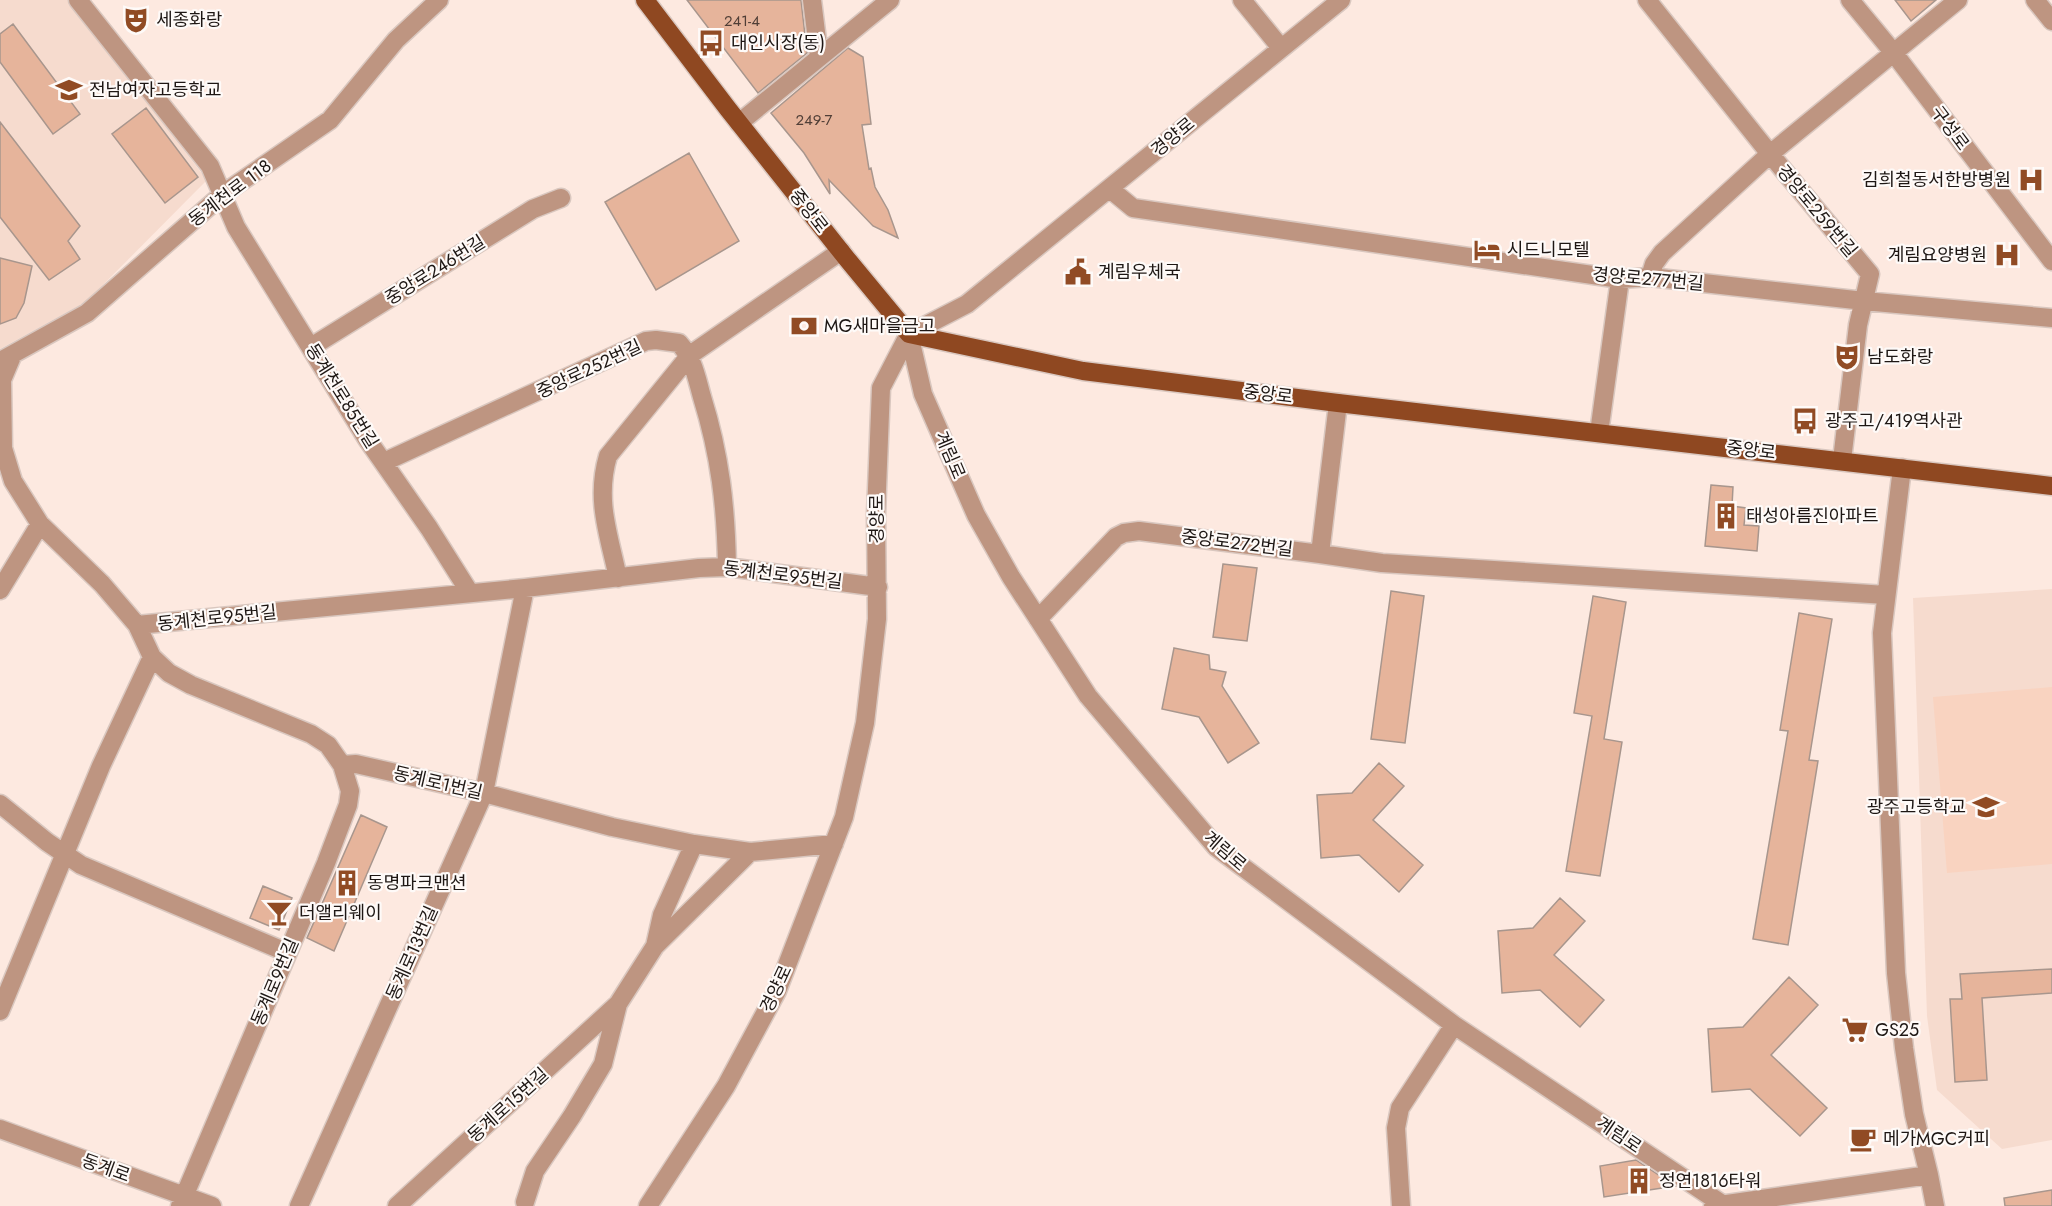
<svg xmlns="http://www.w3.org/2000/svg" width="2052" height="1206" font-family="Jost,'Noto Sans KR',sans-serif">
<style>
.built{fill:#f6dbce}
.green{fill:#f9d3c0}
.building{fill:#e6b49b;stroke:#a8968d;stroke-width:1.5}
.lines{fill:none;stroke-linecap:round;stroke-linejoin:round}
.minor-casing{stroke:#d9c7bf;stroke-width:21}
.major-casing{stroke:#d9c7bf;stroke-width:21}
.minor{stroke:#be9581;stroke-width:18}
.major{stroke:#8f4821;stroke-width:18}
.labels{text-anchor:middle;stroke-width:4.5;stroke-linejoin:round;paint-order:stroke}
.number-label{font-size:15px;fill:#503e36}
.poi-label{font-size:18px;fill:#1e1714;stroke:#fefaf8;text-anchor:start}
.street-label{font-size:18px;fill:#1e1714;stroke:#fefaf8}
</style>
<rect width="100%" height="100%" fill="#fde9e0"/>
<path class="built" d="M0,0H68L207,180L87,301L0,349Z
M2052,589V1140L2002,1149L1937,1090L1927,1016L1913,598Z"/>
<path class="green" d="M2052,687V864L1947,873L1933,697Z"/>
<path class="building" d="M687,0H801L807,53L758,93Z
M1895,0H1936L1911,21Z
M13,24L80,114L53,134L0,62V34Z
M848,48L863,57L871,124L862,125L869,169L871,168L875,187L888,210L898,238L873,226L829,180L830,194L804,153L771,113Z
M146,108L198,177L165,203L112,134Z
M0,122L80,226L68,241L80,259L49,280L0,217Z
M689,153L739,241L656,290L605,202Z
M0,258L32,266L24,303L16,318L0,324Z
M1711,485L1733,487L1732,506L1746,508L1744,525L1759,526L1757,551L1705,546Z
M1223,564L1257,568L1247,641L1213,637Z
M1391,591L1424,596L1405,743L1371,739Z
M1593,596L1626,602L1604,739L1622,742L1600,876L1566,871L1592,716L1574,713Z
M1799,613L1832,619L1809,760L1818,761L1788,945L1753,939L1788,731L1780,730Z
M1174,648L1209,655L1210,669L1226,672L1222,686L1259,743L1228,763L1199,717L1162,709Z
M1379,763L1404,786L1373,820L1423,865L1399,892L1359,855L1321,858L1317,795L1352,793Z
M361,815L387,827L334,951L307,938Z
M263,886L292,898L279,930L250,918Z
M1560,898L1585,921L1554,955L1604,1000L1580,1027L1540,990L1502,993L1498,931L1533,928Z
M2052,969V993L1982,998L1987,1080L1955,1082L1950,999H1962L1960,974Z
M1789,977L1818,1005L1771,1055L1827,1108L1800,1136L1750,1089L1712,1092L1708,1029L1743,1027Z
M1636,1160L1675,1186L1604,1197L1600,1166Z
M2052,1190V1206H2005L2004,1198Z"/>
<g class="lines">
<g class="minor-casing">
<path id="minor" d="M78,0L210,166L236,227L367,439L429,528L470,593
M812,0L819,56
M1242,0L1281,48
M1647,0L1770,154L1870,274L1858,325L1842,460
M1850,0L1893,52L2052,261
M2035,0L2052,21
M739,123L890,0
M1110,189L1133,208L1620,279L1650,277L1864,301L2052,318
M1650,277L1654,264L1662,253L1770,154L1958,0
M909,334L923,394L976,515L1011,577L1088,696L1216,847L1454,1025L1725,1206
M311,347L533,209L561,198
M13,354L2,380L3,448L13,481L40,524L102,584L137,625L152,657L169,673L191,685L311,734L328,745L342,765L356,764L484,793L612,827L694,844L750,852
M4,359L87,313L223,194L330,120L396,40L439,0
M1599,433L1620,279
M384,462L646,341L656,340L679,343C694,360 696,376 702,397C720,455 726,506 727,567
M1902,468L1882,633L1896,973L1904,1048L1914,1114L1929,1175L1935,1206
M1320,554L1382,563L1886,595
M618,578C609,535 595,500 608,456L690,355L841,251
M0,590L40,524
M1038,619L1116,537L1124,533L1139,531L1320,554L1338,403
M137,625L525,588L699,568L727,567L878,587
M0,804L47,842L81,865L286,952
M655,946L750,852L834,844
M0,1011L101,766L152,657
M0,1129L212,1206
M525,1202L535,1171L572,1116L603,1064L618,1004
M180,1206L326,863L348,805L350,791L342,765
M299,1206L484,793L525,588
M397,1206L618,1004L655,946L662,915L694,844
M648,1206L726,1086L777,991L844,817L865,723L877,619L876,514L881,388L909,334L967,304L1341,0
M1401,1206L1396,1128L1400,1108L1454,1025
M1713,1206L1929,1175"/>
</g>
<g class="major-casing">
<path id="major" d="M645,0L728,109L847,259L909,334L1083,371L1338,403L2052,486"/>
</g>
<use href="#minor" class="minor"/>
<use href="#major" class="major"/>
</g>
<defs>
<g id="theatre-bare" transform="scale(2.07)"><path d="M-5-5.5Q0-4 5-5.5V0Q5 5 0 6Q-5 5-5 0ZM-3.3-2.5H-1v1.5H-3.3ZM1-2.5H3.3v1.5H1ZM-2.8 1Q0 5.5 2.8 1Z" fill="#914b24" stroke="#fefaf8" stroke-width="2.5" paint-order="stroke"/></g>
<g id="bus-bare" transform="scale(2.07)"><path d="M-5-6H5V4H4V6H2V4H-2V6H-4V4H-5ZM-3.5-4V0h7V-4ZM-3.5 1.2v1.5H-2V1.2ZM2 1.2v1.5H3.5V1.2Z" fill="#914b24" stroke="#fefaf8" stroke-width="2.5" paint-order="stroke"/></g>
<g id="school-bare" transform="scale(2.07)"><path d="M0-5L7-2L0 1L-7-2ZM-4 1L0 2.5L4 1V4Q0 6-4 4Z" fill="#914b24" stroke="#fefaf8" stroke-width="2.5" paint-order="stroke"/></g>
<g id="hospital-bare" transform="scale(2.07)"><path d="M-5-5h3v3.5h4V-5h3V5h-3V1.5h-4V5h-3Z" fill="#914b24" stroke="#fefaf8" stroke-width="2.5" paint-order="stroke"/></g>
<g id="hotel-bare" transform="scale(2.07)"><path d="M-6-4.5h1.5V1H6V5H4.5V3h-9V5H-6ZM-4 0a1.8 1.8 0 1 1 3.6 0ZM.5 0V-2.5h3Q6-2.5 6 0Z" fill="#914b24" stroke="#fefaf8" stroke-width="2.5" paint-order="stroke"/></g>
<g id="civic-bare" transform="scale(2.07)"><path d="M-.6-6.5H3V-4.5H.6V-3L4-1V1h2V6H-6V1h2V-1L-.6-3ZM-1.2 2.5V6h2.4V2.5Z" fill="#914b24" stroke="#fefaf8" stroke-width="2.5" paint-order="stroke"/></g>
<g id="bank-bare" transform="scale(2.07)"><path d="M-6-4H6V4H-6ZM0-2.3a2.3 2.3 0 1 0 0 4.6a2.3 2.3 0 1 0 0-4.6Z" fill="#914b24" stroke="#fefaf8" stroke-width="2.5" paint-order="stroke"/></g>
<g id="building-bare" transform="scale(2.07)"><path d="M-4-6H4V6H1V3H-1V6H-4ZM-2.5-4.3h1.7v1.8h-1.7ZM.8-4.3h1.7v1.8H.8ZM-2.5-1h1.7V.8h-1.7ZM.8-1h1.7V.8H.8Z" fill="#914b24" stroke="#fefaf8" stroke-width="2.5" paint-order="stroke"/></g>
<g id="bar-bare" transform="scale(2.07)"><path d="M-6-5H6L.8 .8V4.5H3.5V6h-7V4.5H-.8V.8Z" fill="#914b24" stroke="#fefaf8" stroke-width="2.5" paint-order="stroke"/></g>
<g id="supermarket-bare" transform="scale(2.07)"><path d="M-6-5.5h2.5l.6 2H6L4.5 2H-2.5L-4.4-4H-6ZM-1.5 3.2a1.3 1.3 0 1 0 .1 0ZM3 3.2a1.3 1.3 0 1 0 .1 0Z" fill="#914b24" stroke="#fefaf8" stroke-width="2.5" paint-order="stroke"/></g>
<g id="cafe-bare" transform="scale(2.07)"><path d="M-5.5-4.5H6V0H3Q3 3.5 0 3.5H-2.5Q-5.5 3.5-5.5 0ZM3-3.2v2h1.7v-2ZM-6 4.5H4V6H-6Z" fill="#914b24" stroke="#fefaf8" stroke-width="2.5" paint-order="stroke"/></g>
</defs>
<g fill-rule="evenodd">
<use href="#theatre-bare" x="136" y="20"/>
<use href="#bus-bare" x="711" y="43"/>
<use href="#school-bare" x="69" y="90"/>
<use href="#hospital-bare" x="2031" y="180"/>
<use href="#hotel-bare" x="1487" y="250"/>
<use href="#hospital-bare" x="2007" y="255"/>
<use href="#civic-bare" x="1078" y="272"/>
<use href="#bank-bare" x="804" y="326"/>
<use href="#theatre-bare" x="1847" y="357"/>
<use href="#bus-bare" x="1805" y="421"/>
<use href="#building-bare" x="1726" y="516"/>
<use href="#school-bare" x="1986" y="807"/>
<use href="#building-bare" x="347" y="883"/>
<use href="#bar-bare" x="279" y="913"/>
<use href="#supermarket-bare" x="1855" y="1030"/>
<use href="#cafe-bare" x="1863" y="1139"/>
<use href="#building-bare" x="1639" y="1181"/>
</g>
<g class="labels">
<g class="number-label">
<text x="742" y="26">241-4</text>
<text x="814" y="125">249-7</text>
</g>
<g class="poi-label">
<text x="156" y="26">세종화랑</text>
<text x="731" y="49">대인시장(동)</text>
<text x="89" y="96">전남여자고등학교</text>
<text x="2011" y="186" text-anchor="end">김희철동서한방병원</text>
<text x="1507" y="256">시드니모텔</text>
<text x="1987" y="261" text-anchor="end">계림요양병원</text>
<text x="1098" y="278">계림우체국</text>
<text x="824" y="332">MG새마을금고</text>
<text x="1867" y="363">남도화랑</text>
<text x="1825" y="427">광주고/419역사관</text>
<text x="1746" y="522">태성아름진아파트</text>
<text x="1966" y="813" text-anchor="end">광주고등학교</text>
<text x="367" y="889">동명파크맨션</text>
<text x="299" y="919">더앨리웨이</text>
<text x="1875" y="1036">GS25</text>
<text x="1883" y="1145">메가MGC커피</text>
<text x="1659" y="1187">정연1816타워</text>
</g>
<g class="street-label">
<text transform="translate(1950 128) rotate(53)" y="6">구성로</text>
<text transform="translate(1173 137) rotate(-40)" y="6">경양로</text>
<text transform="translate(230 193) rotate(-37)" y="6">동계천로 118</text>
<text transform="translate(809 211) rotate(52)" y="6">중앙로</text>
<text transform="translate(1817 211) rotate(50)" y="6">경양로259번길</text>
<text transform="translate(435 270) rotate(-32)" y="6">중앙로246번길</text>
<text transform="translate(1648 279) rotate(5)" y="6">경양로277번길</text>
<text transform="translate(589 369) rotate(-25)" y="6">중앙로252번길</text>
<text transform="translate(1268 394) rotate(7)" y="6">중앙로</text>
<text transform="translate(342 396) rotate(58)" y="6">동계천로85번길</text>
<text transform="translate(1751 450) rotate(7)" y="6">중앙로</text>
<text transform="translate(950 455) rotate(67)" y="6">계림로</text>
<text transform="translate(877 519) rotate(-90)" y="6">경양로</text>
<text transform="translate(1237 543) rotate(7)" y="6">중앙로272번길</text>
<text transform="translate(783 575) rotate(7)" y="6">동계천로95번길</text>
<text transform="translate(217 618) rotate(-6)" y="6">동계천로95번길</text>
<text transform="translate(438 783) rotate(13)" y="6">동계로1번길</text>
<text transform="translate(1225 851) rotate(41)" y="6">계림로</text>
<text transform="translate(412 953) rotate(-66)" y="6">동계로13번길</text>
<text transform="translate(275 982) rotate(-67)" y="6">동계로9번길</text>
<text transform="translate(776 989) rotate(-65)" y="6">경양로</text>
<text transform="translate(508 1105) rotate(-42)" y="6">동계로15번길</text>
<text transform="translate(1619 1135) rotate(34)" y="6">계림로</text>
<text transform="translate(106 1168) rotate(20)" y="6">동계로</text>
</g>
</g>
</svg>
